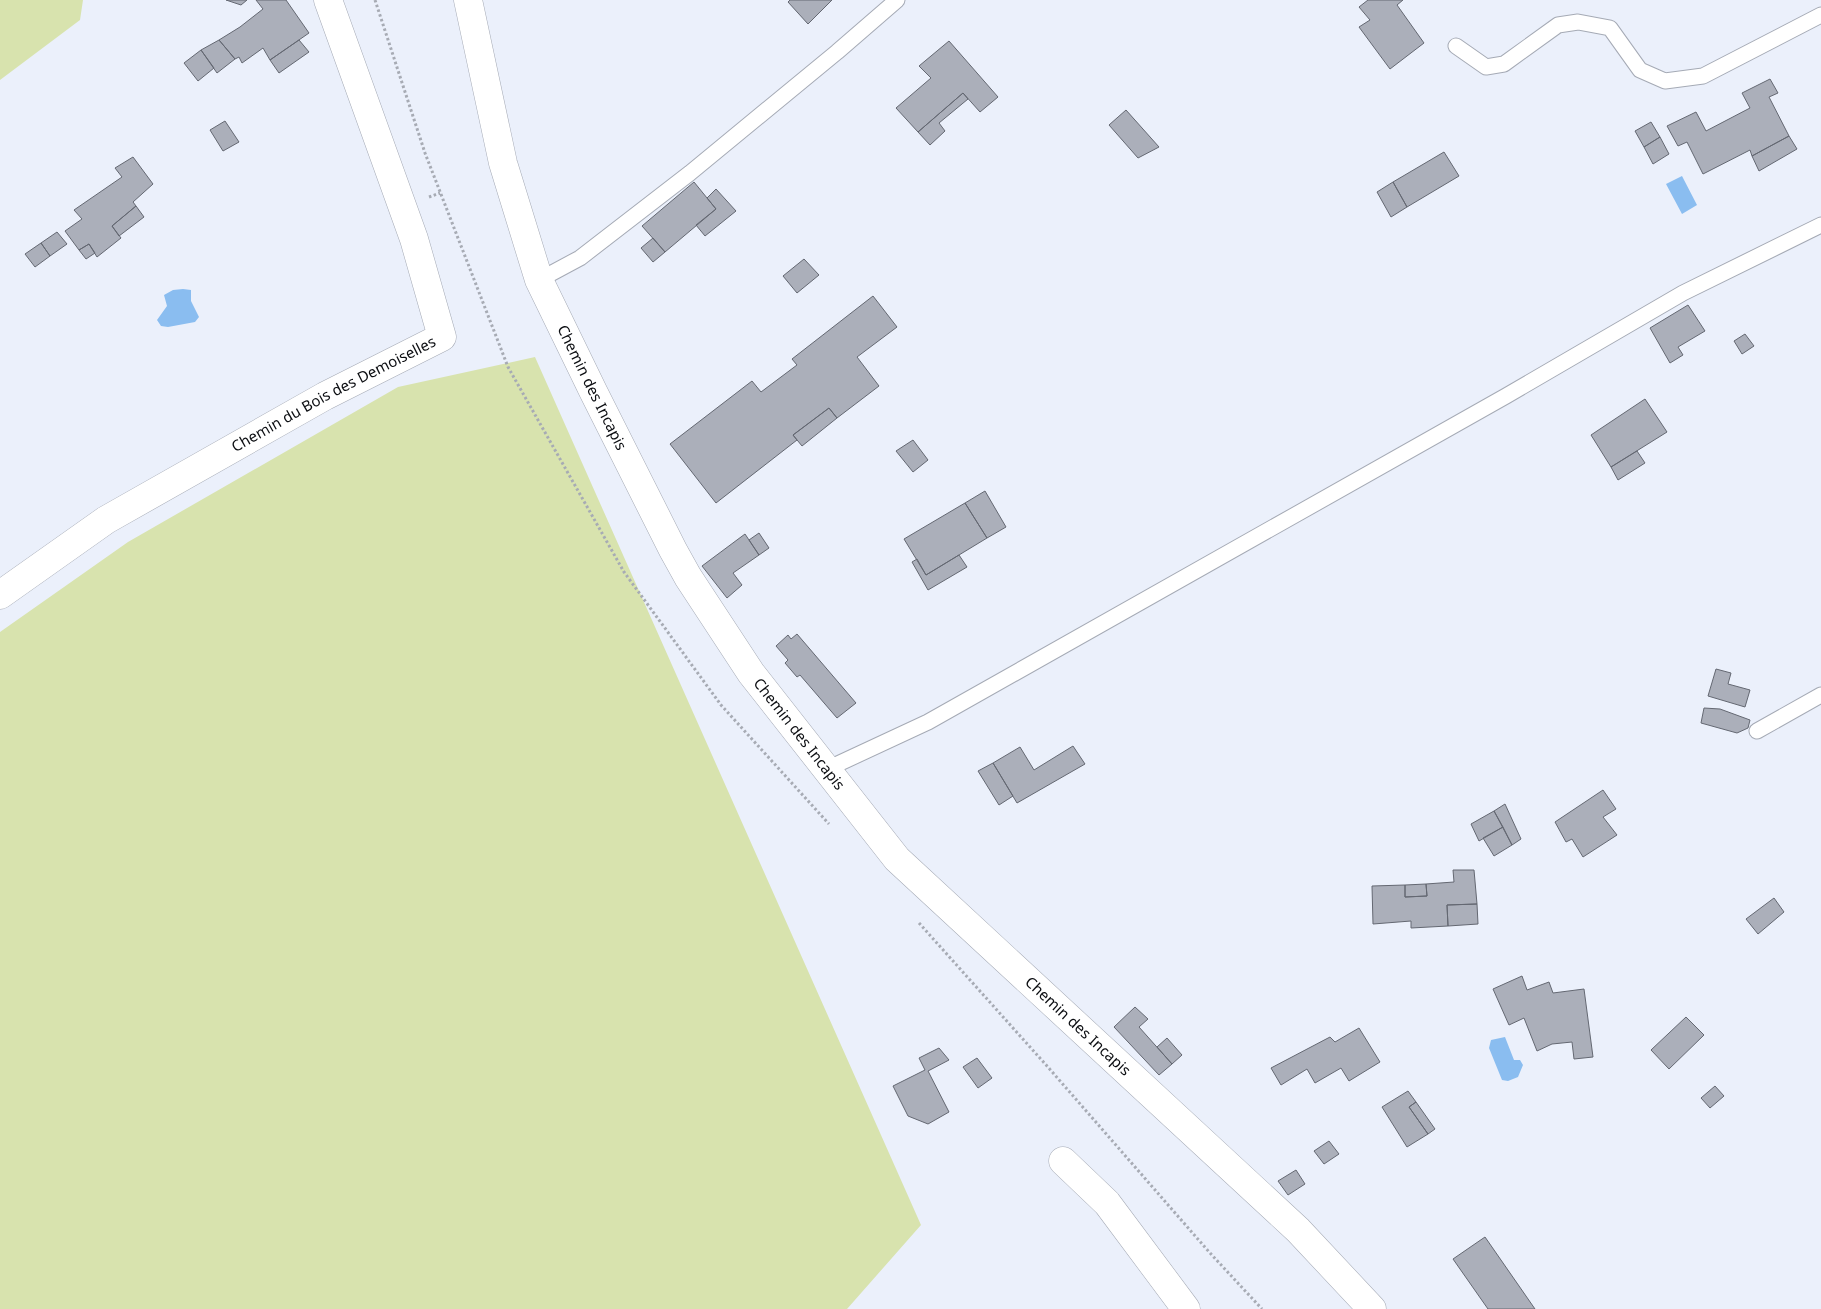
<svg xmlns="http://www.w3.org/2000/svg" width="1821" height="1309" font-family="'Noto Sans',sans-serif">
<style>
.green{fill:#d8e3ae}
.water{fill:#8abdf0}
.building{fill:#abafba;stroke:#646872}
.lines{fill:none;stroke-linecap:round;stroke-linejoin:round}
.lane-casing{stroke:#a5aab5;stroke-width:17}
.street-casing{stroke:#a5aab5;stroke-width:29}
.path{stroke:#a7abb4;stroke-width:3;stroke-dasharray:2.5 2.5;stroke-linecap:butt}
.lane{stroke:#fff;stroke-width:15}
.street{stroke:#fff;stroke-width:28}
.labels{text-anchor:middle;stroke-width:5;stroke-linejoin:round;paint-order:stroke}
.street-label{font-size:15px;fill:#0b0d11;stroke:#fff}
</style>
<rect width="100%" height="100%" fill="#ebf0fb"/>
<path class="green" d="M0,0H83L80,20L0,80Z
M535,357L921,1225L847,1309H0V632L128,542L398,387Z"/>
<path class="water" d="M1682,176L1697,205L1682,214L1666,184Z
M183,289L191,290V301L199,317L195,322L168,327L161,326L157,320L167,306L164,295L173,290Z
M1505,1037L1514,1060H1520L1523,1065L1518,1077L1508,1081L1502,1080L1489,1048L1491,1040Z"/>
<path class="building" d="M226,0H247L241,5Z
M256,0H286L309,33L270,60L263,48L242,63L239,57L235,59L219,40L240,27L263,9Z
M790,0H832L808,24L788,2Z
M1368,0H1403L1397,5L1424,43L1390,69L1359,27L1370,20L1359,7Z
M219,40L235,59L217,73L201,50Z
M299,40L309,52L279,73L270,60Z
M949,41L998,97L980,112L963,93L918,132L896,108L931,78L919,66Z
M201,50L214,68L198,81L184,63Z
M1770,79L1778,93L1769,97L1789,136L1752,156L1750,150L1703,174L1687,142L1678,146L1667,126L1696,112L1706,131L1750,108L1742,93Z
M963,93L968,99L939,123L945,131L930,145L918,132Z
M1126,110L1159,147L1138,158L1109,125Z
M225,121L239,142L223,151L210,130Z
M1651,122L1660,137L1644,147L1635,131Z
M1789,136L1797,149L1759,171L1752,156Z
M1660,137L1669,154L1653,164L1644,147Z
M1444,152L1459,176L1407,207L1393,182Z
M133,157L153,184L133,202L136,206L112,226L121,238L97,257L89,244L79,250L65,231L82,219L74,210L122,177L115,168Z
M694,182L716,209L665,252L642,226Z
M1393,182L1407,207L1391,217L1377,192Z
M716,189L736,211L705,236L696,225L716,209L707,198Z
M136,206L144,217L119,236L112,226Z
M57,232L67,244L50,256L41,243Z
M653,238L665,252L653,262L641,248Z
M41,243L50,256L35,267L25,254Z
M89,244L95,253L86,259L79,250Z
M804,259L819,275L797,293L783,276Z
M873,296L897,327L857,357L879,386L837,418L829,408L793,435L797,440L716,503L670,444L752,381L761,392L797,365L792,359Z
M1688,305L1705,331L1678,347L1683,355L1670,363L1650,328Z
M1745,334L1754,346L1742,354L1734,341Z
M1645,399L1667,432L1611,467L1591,435Z
M829,408L837,418L802,446L793,435Z
M913,440L928,460L913,472L896,451Z
M1637,451L1645,463L1618,480L1611,467Z
M985,491L1006,527L987,538L965,503Z
M965,503L987,538L926,575L904,539Z
M759,533L769,548L759,555L749,540Z
M745,534L759,555L733,573L742,585L727,598L702,566Z
M959,555L967,567L928,590L912,562L917,559L926,575Z
M797,634L856,703L837,718L800,675L797,677L785,663L788,660L776,646L788,635L791,639Z
M1716,669L1731,673L1728,684L1750,690L1745,707L1708,696Z
M1704,708L1720,709L1750,720L1748,728L1737,733L1701,723Z
M1073,746L1085,764L1017,803L993,763L1020,747L1034,770Z
M993,763L1013,796L999,805L978,771Z
M1603,790L1616,809L1603,817L1617,835L1583,857L1572,839L1566,842L1555,822Z
M1505,804L1521,839L1512,845L1494,811Z
M1494,811L1503,827L1479,841L1471,824Z
M1503,827L1512,845L1494,856L1483,838Z
M1453,870H1474L1477,904L1447,905L1448,926L1411,928V921L1373,924L1372,886L1405,885V897L1427,896L1426,884L1454,882Z
M1426,884L1427,896L1405,897V885Z
M1774,898L1784,912L1758,934L1746,919Z
M1477,904L1478,924L1448,926L1447,905Z
M1522,976L1527,990L1549,982L1553,993L1584,989L1593,1057L1574,1059L1572,1042L1552,1044L1537,1051L1524,1018L1509,1025L1493,989Z
M1135,1007L1148,1019L1139,1027L1172,1064L1159,1075L1114,1027Z
M1686,1017L1704,1035L1669,1069L1651,1050Z
M1359,1028L1380,1062L1349,1081L1341,1068L1315,1083L1307,1069L1281,1085L1271,1068L1330,1037L1335,1042Z
M1167,1038L1182,1055L1172,1064L1157,1047Z
M939,1048L949,1060L928,1071L949,1112L928,1124L908,1116L893,1086L925,1070L919,1058Z
M977,1058L992,1078L978,1088L963,1067Z
M1715,1086L1724,1096L1710,1108L1701,1098Z
M1408,1091L1416,1102L1409,1107L1428,1134L1407,1147L1382,1107Z
M1416,1102L1435,1129L1428,1134L1409,1107Z
M1329,1141L1339,1154L1324,1164L1314,1151Z
M1296,1170L1305,1184L1288,1195L1278,1181Z
M1485,1237L1535,1309H1488L1453,1259Z"/>
<g class="lines">
<g class="lane-casing">
<path id="lane" d="M1456,46L1486,67L1504,64L1558,25L1578,22L1610,28L1640,70L1665,81L1703,76L1821,15
M539,280L580,258L690,173L837,52L897,0
M1757,731L1821,695
M827,769L928,722L1506,396L1683,293L1821,225"/>
</g>
<g class="street-casing">
<g id="street">
<path id="s1" d="M468,0L503,163L539,280L593,391L673,550L688,577L751,673L897,859L1298,1230L1372,1309"/>
<path id="s2" d="M0,595L106,520L325,396L442,337L414,239L328,0"/>
<path d="M1063,1161L1107,1203L1186,1309"/>
</g>
</g>
<path class="path" d="M375,0L425,153L508,367L624,572L721,705L829,824
M429,197L440,193
M919,923L1047,1066L1210,1253L1262,1309"/>
<use href="#lane" class="lane"/>
<use href="#street" class="street"/>
</g>
<g class="labels">
<g class="street-label">
<text dy="5" stroke="none"><textPath href="#s1" startOffset="409">Chemin des Incapis</textPath></text>
<text dy="5" stroke="none"><textPath href="#s2" startOffset="390">Chemin du Bois des Demoiselles</textPath></text>
<text dy="5" stroke="none"><textPath href="#s1" startOffset="814">Chemin des Incapis</textPath></text>
<text dy="5" stroke="none"><textPath href="#s1" startOffset="1219">Chemin des Incapis</textPath></text>
</g>
</g>
</svg>
